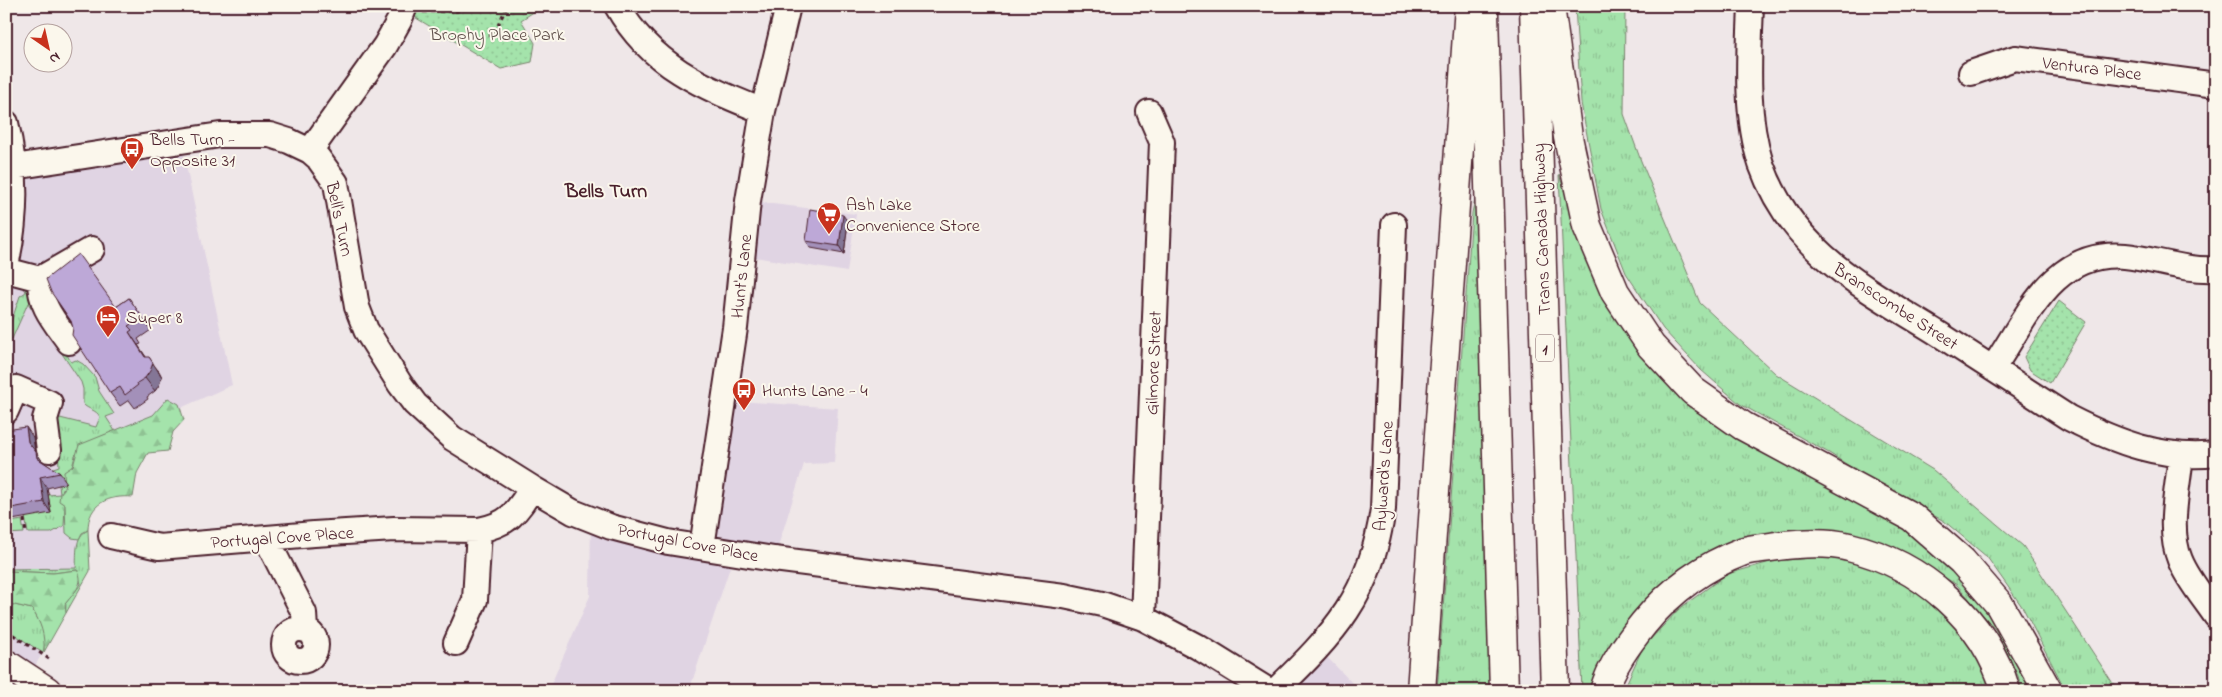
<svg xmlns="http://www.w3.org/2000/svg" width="2222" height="697" font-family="'Indie Flower',sans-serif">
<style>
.built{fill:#e0d4e3}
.grass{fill:url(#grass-tufts);stroke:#77816b}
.forest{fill:url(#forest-firs);stroke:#77816b}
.park{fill:url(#park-dots);stroke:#77816b}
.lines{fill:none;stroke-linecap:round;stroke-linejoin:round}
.minor-casing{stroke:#4a1f2b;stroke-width:28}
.major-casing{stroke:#4a1f2b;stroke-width:31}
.highway-casing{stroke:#4a1f2b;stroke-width:31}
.path{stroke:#4a1f2b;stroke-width:3;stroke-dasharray:4 4;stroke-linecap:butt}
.minor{stroke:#fbf7ec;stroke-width:24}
.major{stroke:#fbf7ec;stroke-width:28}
.highway{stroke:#fbf7ec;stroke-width:28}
.wall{fill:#a390b9;stroke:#4a1f2b}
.shaded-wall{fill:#847696;stroke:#4a1f2b}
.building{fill:#bda8d7;stroke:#4a1f2b}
.labels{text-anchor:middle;stroke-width:4;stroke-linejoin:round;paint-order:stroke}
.shield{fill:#fbf7ec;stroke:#7f6065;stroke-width:1}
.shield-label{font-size:16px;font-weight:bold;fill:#4a1f2b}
.park-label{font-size:18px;fill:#60504b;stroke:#fbf7ec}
.street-label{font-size:18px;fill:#4a1f2b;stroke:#fbf7ec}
.poi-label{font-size:18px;fill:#4a1f2b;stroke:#fbf7ec;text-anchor:start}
.quarter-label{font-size:20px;font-weight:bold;fill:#4a1f2b;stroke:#fbf7ec}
</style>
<defs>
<pattern id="grass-tufts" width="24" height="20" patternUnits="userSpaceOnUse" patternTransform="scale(1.25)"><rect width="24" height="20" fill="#a4e3ab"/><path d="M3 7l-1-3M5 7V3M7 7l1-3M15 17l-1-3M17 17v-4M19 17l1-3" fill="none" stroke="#8fc293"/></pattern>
<pattern id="forest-firs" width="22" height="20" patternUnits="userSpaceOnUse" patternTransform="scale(1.25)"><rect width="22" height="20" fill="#a4e3ab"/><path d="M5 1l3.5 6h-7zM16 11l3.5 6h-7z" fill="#8fc293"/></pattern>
<pattern id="park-dots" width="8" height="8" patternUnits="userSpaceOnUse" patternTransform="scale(1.25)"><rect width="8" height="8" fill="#a4e3ab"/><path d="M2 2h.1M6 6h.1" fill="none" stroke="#8fc293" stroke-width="1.8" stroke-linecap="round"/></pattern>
</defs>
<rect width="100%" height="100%" fill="#efe7e8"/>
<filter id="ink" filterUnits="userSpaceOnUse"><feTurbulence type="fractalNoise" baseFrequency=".02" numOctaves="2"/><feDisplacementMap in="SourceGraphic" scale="10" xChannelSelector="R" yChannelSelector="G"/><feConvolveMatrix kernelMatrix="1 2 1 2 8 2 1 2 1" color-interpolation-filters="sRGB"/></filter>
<g filter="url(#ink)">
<path class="built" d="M181,142L232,385L82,452L90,571L28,678L47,691H6V258L14,167Z
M748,201L856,214L847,272L743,255Z
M725,400L838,408L834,463L804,464L774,559L735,552L689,691H548L590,596L591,519L702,547Z
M1319,649L1360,691H1275Z"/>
<path class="grass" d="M1575,6H1625L1624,114L1641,161L1700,303L1776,374L1933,470L2023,546L2118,691H2066L2023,608L1987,557L1944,521L1888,491L1829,453L1740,404L1701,370L1663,329L1626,273L1601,209L1581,103Z
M1481,170L1491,691H1437L1472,213Z
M1559,174L1578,234L1633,337L1869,505L1957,563L2040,691H2022L2018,676L1995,629L1957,585L1893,546L1834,532L1703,563L1596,691H1582Z
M25,289L31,290L71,362L76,360L83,364L95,377L99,391L114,414L106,417L115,431L102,436L75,455C74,463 65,489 60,494L65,505L64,526L51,533H28L25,517L48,495L60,494L58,477L45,471L59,466L56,417L96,427L100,417C96,409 88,410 83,404V389L81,382L28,303L12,339L6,337L20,296L26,292Z
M22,520L24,533L6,534V523Z
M88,530L90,571L66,613L65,604L81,584L77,570L53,573L6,571V569L76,568C77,555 74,536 88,530Z
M1822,557L1872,565L1915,587L1970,639L1999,691H1623L1643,647L1679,609L1727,574L1774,561Z
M6,603L32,609C40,622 48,637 43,653L6,629Z"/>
<path class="forest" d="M168,398L179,404L184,420L173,432L168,451L148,453L137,473L133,497C109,495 88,503 88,530L82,533L79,539L72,538L66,533L65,505L59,501L60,494L65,488L64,472L73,466L79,445L153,415Z
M77,570C86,583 73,594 65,604L66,613L44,652C45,635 41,623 32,609L6,603V571L53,573Z"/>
<path class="park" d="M414,6H543L521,20L535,43L532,62L501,69L416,18L412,9Z
M2059,301L2086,322L2050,383L2030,370L2024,357Z"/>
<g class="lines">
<g class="minor-casing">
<path id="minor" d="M617,6C651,66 703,87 763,111
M1751,6C1749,57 1745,115 1761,164C1792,252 1865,288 1939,334C1983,362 2026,390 2069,418C2116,442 2163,460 2216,454
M1971,73L2015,58L2216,85
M6,123C17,170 17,218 6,265
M310,151L385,46L399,21L405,6
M14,167L220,135H270L289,141L310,151L318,158L336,183L357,307L366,330L400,384L415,404L452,438L532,488L573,512L611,527L668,542L774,559L1064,596L1102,604L1143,618L1198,647L1269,691
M6,270L40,279L92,249
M40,279C39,305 55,322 69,342
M1993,368C2027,318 2053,249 2125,256C2154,259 2186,271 2216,269
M6,411L16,388L50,403L45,419L49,450
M2181,455C2178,488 2167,529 2180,560C2188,580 2204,598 2216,616
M111,536L159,547L314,534L394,529L479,530C509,524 516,513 532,488
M266,538L304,613L305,630
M702,547L735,328L748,201L763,111L788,6
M1143,618L1162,142L1149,112
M284 645a16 16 0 1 1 32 0a16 16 0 1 1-32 0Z
M456,643L475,600L479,530
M1275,691C1335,633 1371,595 1383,509L1394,225"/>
</g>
<g class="major-casing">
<path id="major" d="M6,664L47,691"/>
</g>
<g class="highway-casing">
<path id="highway" d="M1534,6L1555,691
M1550,6L1568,137L1587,226L1615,292L1651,346L1693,391L1743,426L1912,517L1962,561L1999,604L2048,691
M1484,13L1504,691
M1421,691L1469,6
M1604,691C1611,666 1628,643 1644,623C1671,590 1704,566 1744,551C1754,548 1767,548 1777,546C1800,543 1826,541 1849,547C1921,564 1985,619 2006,691"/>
</g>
<path class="path" d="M423,12L457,11L479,6
M489,35L493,36L507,6
M24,519L26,533
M6,630L49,659"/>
<use href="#minor" class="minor"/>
<use href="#major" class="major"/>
<use href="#highway" class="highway"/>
</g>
<path class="wall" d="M848,222L844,254L811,248L806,241Z
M129,298L151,330L138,339L141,344L138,345L146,357L159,371L162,377L159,385L155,391L147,397L148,399L135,408L129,400L120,406L110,393L73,328L71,321L116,307Z
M6,430L33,437L35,451L43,462L60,473L67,483L47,488L51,513L6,521Z"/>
<path class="shaded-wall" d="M843,215L848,222L844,254L839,246Z
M129,332L152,366L149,357L162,377L159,385L155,391L145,378Z
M26,427L33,437L35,452L28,442Z
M36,452L43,462L37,458Z
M40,477L47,488L51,513L44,502Z"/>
<path class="building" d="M810,209L843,215L839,246L806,241Z
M78,254L116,307L129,298L142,317L128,326L132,330L129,332L145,357H149L153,363L150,371L145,378L137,383L138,385L125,395L120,387L110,393L72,335L73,328L71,321L51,292L46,279Z
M26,427L28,442L36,452L37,458L60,473L40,477L44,502L6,509V430Z"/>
</g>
<defs>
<g id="bus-pin" transform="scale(1.25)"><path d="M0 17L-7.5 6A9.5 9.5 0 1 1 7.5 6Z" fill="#c8321e" stroke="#fbf7ec"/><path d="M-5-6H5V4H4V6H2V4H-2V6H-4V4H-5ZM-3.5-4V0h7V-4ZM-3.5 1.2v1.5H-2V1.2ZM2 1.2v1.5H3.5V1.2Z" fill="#fff"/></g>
<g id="supermarket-pin" transform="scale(1.25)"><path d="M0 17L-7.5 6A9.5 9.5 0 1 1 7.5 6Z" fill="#c8321e" stroke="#fbf7ec"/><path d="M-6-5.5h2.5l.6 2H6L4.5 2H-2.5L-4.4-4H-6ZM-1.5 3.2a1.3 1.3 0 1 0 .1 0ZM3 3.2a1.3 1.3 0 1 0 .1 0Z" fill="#fff"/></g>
<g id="hotel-pin" transform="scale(1.25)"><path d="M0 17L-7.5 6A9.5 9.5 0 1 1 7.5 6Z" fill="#c8321e" stroke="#fbf7ec"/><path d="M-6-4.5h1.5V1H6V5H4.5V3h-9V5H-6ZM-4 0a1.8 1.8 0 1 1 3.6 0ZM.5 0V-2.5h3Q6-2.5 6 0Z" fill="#fff"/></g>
</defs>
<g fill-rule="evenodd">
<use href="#bus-pin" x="132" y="149"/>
<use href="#supermarket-pin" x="829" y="214"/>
<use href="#hotel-pin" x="108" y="317"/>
<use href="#bus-pin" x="744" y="390"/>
</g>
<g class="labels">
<rect class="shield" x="1536" y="334.5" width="18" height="27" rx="4"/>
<g class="shield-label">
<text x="1545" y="354">1</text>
</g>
<g class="park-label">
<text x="497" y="40">Brophy Place Park</text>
</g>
<g class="street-label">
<text transform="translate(2092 68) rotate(7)" y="6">Ventura Place</text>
<text transform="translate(340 219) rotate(78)" y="6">Bell's Turn</text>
<text transform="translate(1541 229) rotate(-92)" y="6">Trans Canada Highway</text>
<text transform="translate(741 276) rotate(-84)" y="6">Hunt's Lane</text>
<text transform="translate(1896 306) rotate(33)" y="6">Branscombe Street</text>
<text transform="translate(1153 363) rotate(-88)" y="6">Gilmore Street</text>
<text transform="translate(1383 476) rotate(-86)" y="6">Aylward's Lane</text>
<text transform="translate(282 537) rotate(-4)" y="6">Portugal Cove Place</text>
<text transform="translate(688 542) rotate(11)" y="6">Portugal Cove Place</text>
</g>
<g class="poi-label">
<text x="150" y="145">Bells Turn -<tspan x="150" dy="21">Opposite 31</tspan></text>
<text x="846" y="210">Ash Lake<tspan x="846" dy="21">Convenience Store</tspan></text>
<text x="126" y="323">Super 8</text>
<text x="762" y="396">Hunts Lane - 4</text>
</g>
<g class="quarter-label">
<text x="606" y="197">Bells Turn</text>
</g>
</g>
<rect width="2222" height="697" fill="none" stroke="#fbf7ec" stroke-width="25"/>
<rect x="12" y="12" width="2197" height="672" fill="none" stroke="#4a1f2b" stroke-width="2" filter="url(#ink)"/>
<g transform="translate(48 48) rotate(146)"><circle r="24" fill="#fbf7ec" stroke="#b4a19f"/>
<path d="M0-4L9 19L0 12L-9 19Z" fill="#c8321e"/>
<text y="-8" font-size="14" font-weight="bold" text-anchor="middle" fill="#4a1f2b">N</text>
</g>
</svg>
